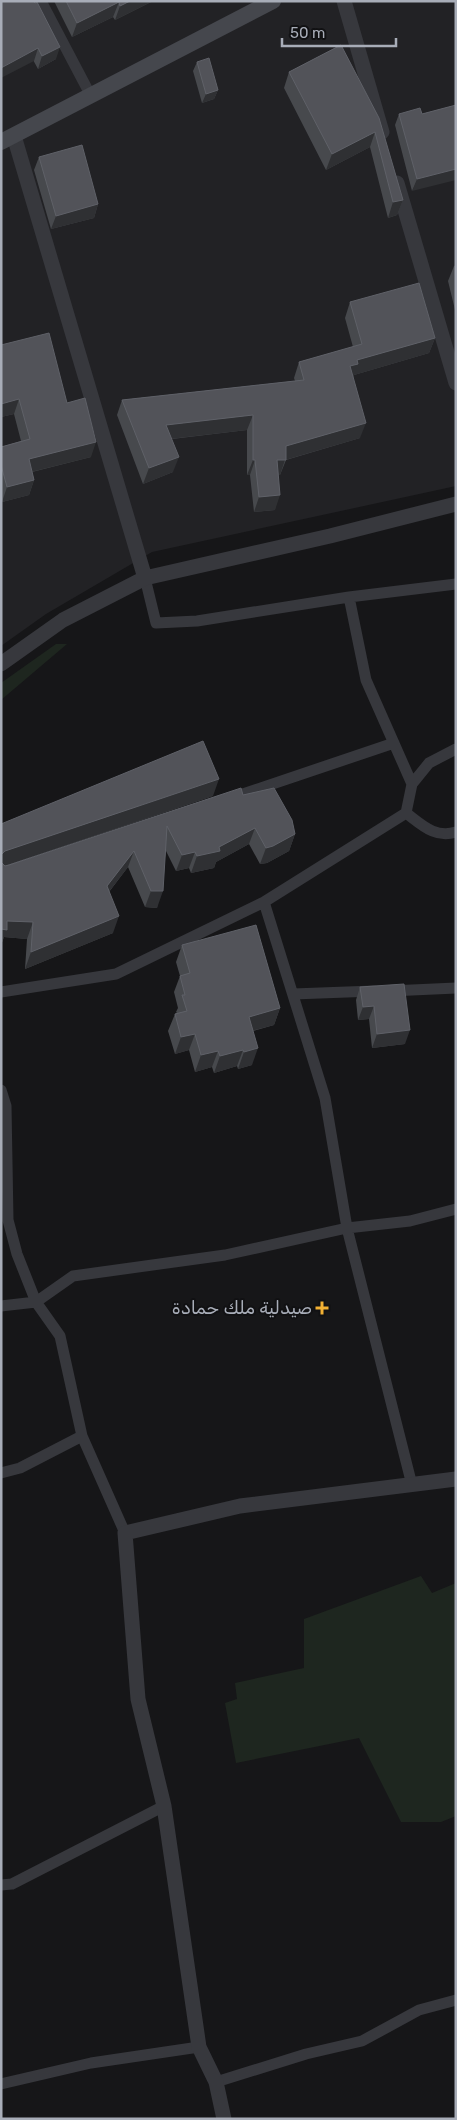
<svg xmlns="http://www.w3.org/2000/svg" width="457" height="2120" font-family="Rubik,'Noto Naskh Arabic',sans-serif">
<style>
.built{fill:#222225}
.green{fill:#1e261f}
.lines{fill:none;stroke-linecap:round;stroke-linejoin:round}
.minor{stroke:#37383d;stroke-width:11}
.tertiary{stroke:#37383d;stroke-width:15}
.secondary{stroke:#45474d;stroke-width:16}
.wall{fill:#47494d}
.shaded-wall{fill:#2f3033}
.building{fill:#525359;stroke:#5f6168}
.poi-dot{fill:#f2b134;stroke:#111113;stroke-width:2}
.labels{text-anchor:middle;stroke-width:4;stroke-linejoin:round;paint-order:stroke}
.poi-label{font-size:18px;fill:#a8adb8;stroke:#111113;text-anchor:end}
</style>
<rect width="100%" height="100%" fill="#161618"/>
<path class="built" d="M1,1H456V486L152,552L46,614L1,646Z"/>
<path class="green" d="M56,644H67L1,700V683Z
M421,1576L432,1593L456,1583V1816L441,1822H401L359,1738L236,1763L225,1703L237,1699L235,1683L304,1668V1619Z"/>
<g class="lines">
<path class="minor" d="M41,1L91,96
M145,578L156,623L197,621L349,597L456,584
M349,597L366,680L412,784
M228,799L394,743
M406,813C421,824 435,839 456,832
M264,902L325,1098L347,1228L412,1485
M390,991L456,988
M1,992L116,974L264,902L406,813L412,784L429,763L456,749
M293,994L374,991
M1,1090L6,1106L8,1220L17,1254L36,1302L60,1336L82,1436L125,1533
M1,1306L36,1302L73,1276L225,1255L347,1228L410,1221L456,1209
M1,1473L20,1468L82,1436
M1,1885L12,1884L164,1806
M216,2082L306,2054L362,2041L419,2010L456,2000
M1,2084L91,2063L199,2047"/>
<path class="tertiary" d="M344,1L382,132
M14,136L145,578
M397,183L456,383
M1,664L63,620L145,578L330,536L456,504
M224,2119L216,2082L199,2047L164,1806L138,1699L125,1533L240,1506L456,1479"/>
<path class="secondary" d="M1,142L273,1"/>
</g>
<path class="wall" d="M1,1L56,59L38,69Z
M54,1H153L115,20L113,17L72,37Z
M341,45L403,200L397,215L388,218L370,147L326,170L284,88L289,72Z
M197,62L218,90L214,99L202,103L193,71Z
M456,105L412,191L395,125L399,114H422Z
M39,157L98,204L94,218L51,229L34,170Z
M456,265V314L448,281L454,266Z
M350,302L435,338L429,353L354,375L353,378L360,438L286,460L280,475H278L275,510L254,512L250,475H247V430L172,439L173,472L143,484L117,415L122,400L295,381L294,378L299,362L353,347L345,318Z
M1,345L67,403L91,457L32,472L34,480L29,495L2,502L1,447L21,441L14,414L1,417Z
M243,795L295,834L289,851L267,863L260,864L249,844L216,862L214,868L191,873L189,868L176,871L166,851L157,908L145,907L128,867L109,892L113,933L25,969L27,939L4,937L1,945V824L213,796L6,866L9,865Z
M182,945L280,1008L274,1025L253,1031L252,1065L238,1069L237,1066L214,1073L212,1067L195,1072L189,1050L175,1054L168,1031L175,1014L177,1013L176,1012L178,1008L174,992L180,976L176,962Z
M360,987L405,1044L372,1048L369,1019L358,1020L356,1000Z"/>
<path class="shaded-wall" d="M130,1H153L115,20L120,6Z
M119,2L113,17L72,37L77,23Z
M60,47L56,59L38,69L42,56Z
M38,48L34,61L1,78V68Z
M218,90L214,99L202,103L206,94Z
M375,132L370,147L326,170L332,154Z
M456,169V180L412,191L417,179Z
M403,200L397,215L388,218L393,202Z
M98,204L94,218L51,229L56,216Z
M435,338L429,353L354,375L353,379L350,366L357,360Z
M19,399L14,414L1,417V404Z
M253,415L247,430L161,440L166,425Z
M366,423L360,438L285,460L280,475H271L277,460L286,446Z
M96,442L91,457L23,474L29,459Z
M179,457L173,472L143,484L149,468Z
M253,460H255L250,475H247Z
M34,480L29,495L2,502L7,487Z
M280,495L275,510L254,512L259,497Z
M219,779L213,796L1,867V855L5,851Z
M255,828L249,844L216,862L214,868L191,873L197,856L219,847Z
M295,834L289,851L267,863L260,864L266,848Z
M134,851L128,867L101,902L107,886Z
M195,852L189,868L176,871L182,855Z
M151,891H163L157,908L145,907Z
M119,916L113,933L25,969L31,952Z
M7,921L33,922L27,939L4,937L1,945V929Z
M374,1006L369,1019L358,1020L363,1007Z
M280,1008L274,1025L243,1033L249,1017Z
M410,1030L405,1044L372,1048L377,1034Z
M195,1034L189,1050L175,1054L181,1037Z
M258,1048L252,1065L238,1069L244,1052Z
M243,1050L237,1066L214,1073L220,1056Z
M218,1051L212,1067L195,1072L201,1055Z"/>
<path class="building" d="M1,1H33L35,3L37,2L60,47L42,56L38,48L1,68Z
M66,1H130L120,6L119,2L77,23Z
M341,45L379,118L403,200L393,202L375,132L332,154L289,72Z
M209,58L218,90L206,94L197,62Z
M456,105V169L417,179L399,114L420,108L422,114Z
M82,145L98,204L56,216L39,157Z
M419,283L435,338L357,360L358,364L350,366L366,423L286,446V460H277L280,495L259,497L255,460H253V415L166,425L179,457L149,468L122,400L304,380L299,362L362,344L350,302Z
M49,333L67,403L85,398L96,442L29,459L34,480L7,487L1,465V447L30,439L19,399L1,404V345Z
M203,741L219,779L5,851L1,855V824Z
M241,788L243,795L274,788L292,820L295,834L273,846L266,848L255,828L219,847L220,851L197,856L195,852L182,855L167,826L163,891H151L134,851L107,886L119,916L31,952L33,922L7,921V930L1,929V862L5,866L9,865Z
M256,925L280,1008L249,1017L258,1048L244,1052L243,1050L220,1056L218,1051L201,1055L195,1034L181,1037L175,1014L187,1011L182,995H185L180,976L190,973L182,945Z
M404,984L410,1030L377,1034L374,1006L363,1007L360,987Z"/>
<path class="poi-dot" d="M319.5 1300.5h5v5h5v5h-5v5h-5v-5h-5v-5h5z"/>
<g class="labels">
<g class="poi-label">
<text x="312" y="1314">صيدلية ملك حمادة</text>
</g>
</g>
<rect width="457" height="2120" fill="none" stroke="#a8adb8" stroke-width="5"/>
<path d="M282 38v8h114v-8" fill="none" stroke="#a8adb8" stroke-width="2.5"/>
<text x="290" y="38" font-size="15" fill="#a8adb8" stroke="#111113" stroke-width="4" paint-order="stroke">50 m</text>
</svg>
